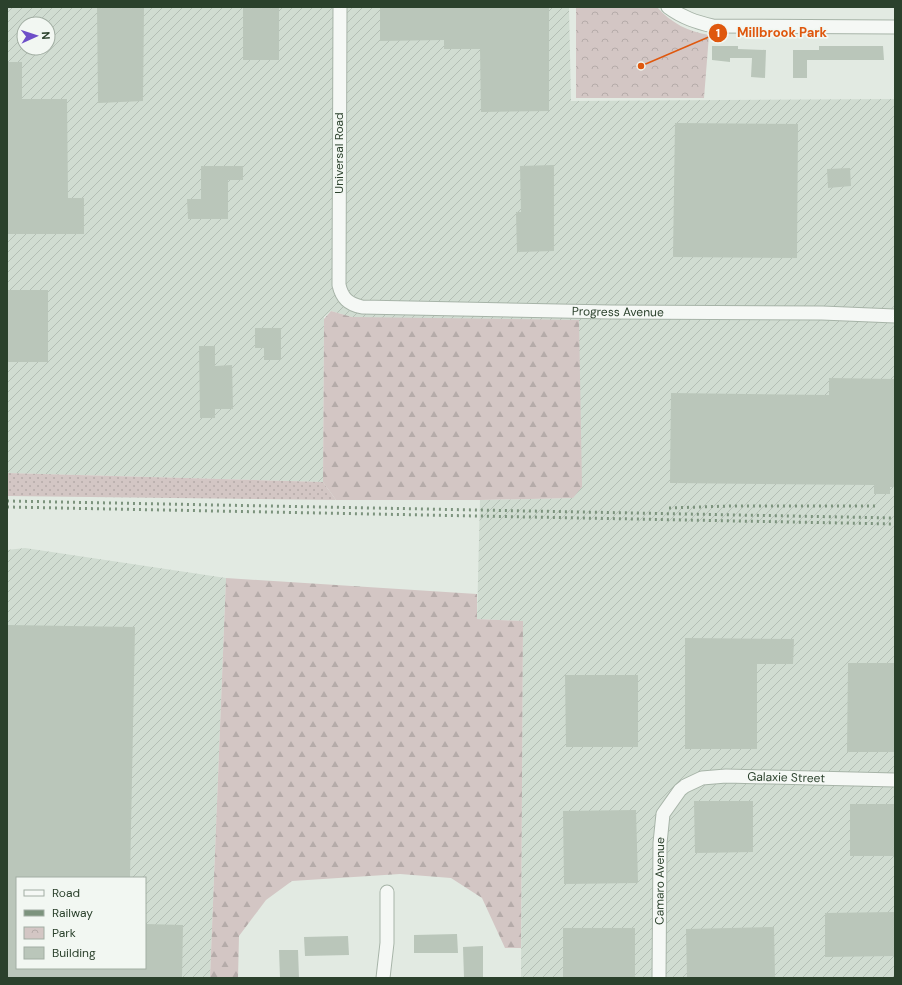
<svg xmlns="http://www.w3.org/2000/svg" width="902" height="985" font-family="'DM Sans',sans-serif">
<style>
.industrial{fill:url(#industrial-furrows);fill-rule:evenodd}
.grass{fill:url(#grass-dots)}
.forest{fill:url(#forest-firs)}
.park{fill:url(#park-crowns)}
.building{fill:#bac6ba}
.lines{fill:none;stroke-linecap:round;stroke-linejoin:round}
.minor-casing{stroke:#a7b4a8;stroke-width:15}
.minor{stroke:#f5f8f5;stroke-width:13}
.rail{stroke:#7c937d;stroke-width:3;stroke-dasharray:2 4;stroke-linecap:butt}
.labels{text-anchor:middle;stroke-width:3.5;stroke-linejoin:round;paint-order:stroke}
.street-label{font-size:12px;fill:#2b412c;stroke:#f2f7f2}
.leader{fill:none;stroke:#df580e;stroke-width:1.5}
.callout-dot{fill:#df580e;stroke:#f2f7f2;stroke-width:1.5}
.mark-label{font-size:12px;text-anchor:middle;font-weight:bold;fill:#fff}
.callout-label{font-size:13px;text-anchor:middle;font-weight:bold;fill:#df580e;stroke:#f2f7f2;stroke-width:3.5;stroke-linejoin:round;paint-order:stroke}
</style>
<defs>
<pattern id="industrial-furrows" width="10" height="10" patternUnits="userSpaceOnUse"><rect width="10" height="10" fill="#d0dcd1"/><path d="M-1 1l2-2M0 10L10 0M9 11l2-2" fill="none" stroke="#b3beb4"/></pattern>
<pattern id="grass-dots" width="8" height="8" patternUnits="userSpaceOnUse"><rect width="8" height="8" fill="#d3c6c4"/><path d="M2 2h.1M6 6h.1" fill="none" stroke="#b5aba9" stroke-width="1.8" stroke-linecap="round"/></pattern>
<pattern id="forest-firs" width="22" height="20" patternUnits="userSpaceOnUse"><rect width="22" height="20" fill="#d3c6c4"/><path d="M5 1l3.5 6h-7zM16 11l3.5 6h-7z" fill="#b5aba9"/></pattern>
<pattern id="park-crowns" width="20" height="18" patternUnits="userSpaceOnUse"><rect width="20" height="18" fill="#d3c6c4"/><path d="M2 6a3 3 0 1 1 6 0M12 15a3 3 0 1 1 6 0" fill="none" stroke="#b5aba9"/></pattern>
</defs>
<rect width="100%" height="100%" fill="#e2eae2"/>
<path class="industrial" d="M7,7H569L571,101L895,99V978H521L523,621L477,619L480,500L573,498L352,317L331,311L324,317L323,482L7,473ZM24,24H48V48H24Z
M25,548L226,578L210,978H7V550ZM17,878H145V968H17Z"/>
<path class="grass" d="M7,473L323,482L336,500L7,496Z"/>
<path class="forest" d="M331,311L352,317L579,320L582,487L573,498L480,500H336L323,482L324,319Z
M226,578L477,594V619L523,621L521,948H505L482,898L451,878L400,874L292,881L266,900L239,936L238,978H210Z"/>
<path class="park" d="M576,7H657C671,23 689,32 709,35L704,98H576Z"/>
<path class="building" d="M97,7H144L143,101L98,103Z
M243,7H279V60H243Z
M380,7H549V111L481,112L480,49H444V40L380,41Z
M712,46H738V49L766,50L765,78L751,77L752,58H730V62L712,60Z
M819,46H883L884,60H807V78H793V50H819Z
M7,62H22V99H67L68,198H84V234H7Z
M675,123L798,124L797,258L673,257Z
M554,165V251L517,252L516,212H521L520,166Z
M201,166H243V180H228V219H188L187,199H201Z
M850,168L851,186L828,188L827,169Z
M7,290H48V362H7Z
M255,328H281V360H264V348H255Z
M199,346H215V366L232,365L233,409H215V418H200Z
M829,378L895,379V487H890V494H874V485L670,483L671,393L829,395Z
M7,625L135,627L130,878H17V968H145V924L183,925L182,978H7Z
M685,638L794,639L793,664H757V749H685Z
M848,663H895V752H847Z
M565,675H638V747H566Z
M694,801H753V852L695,853Z
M850,804H895V856H850Z
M636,810L638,883L564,884L563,811Z
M895,912V956L825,957V913Z
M774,927L775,978H687L686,929Z
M563,928H635V978H563Z
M457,934L458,953H414V935Z
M348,936L349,955L305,956L304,937Z
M483,946V978H464L463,947Z
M279,950H298L299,978H280Z"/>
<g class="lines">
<g class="minor-casing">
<g id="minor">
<path id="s1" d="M340,7L339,285C342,298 348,304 362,307L611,312L822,313L895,316"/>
<path d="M668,7C683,18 696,22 713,26L895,27"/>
<path d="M383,978L387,943V892"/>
<path id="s2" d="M659,978L660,843L663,814L680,790L685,786L702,778L726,776L895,780"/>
</g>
</g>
<use href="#minor" class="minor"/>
<path class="rail" d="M7,501L895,518
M7,507L895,524
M669,508L730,506H875"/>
</g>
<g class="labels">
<g class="street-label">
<text transform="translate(339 153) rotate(-90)" y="4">Universal Road</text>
<text dy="4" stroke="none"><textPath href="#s1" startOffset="568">Progress Avenue</textPath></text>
<text dy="4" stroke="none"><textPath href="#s2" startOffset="303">Galaxie Street</textPath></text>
<text dy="4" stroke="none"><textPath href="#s2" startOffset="97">Camaro Avenue</textPath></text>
</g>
</g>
<path class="leader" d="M641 66L718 33"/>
<g class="callout-dot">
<circle cx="641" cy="66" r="4"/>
<circle cx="718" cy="33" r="10"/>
</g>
<g class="mark-label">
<text x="718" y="37">1</text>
</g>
<g class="callout-label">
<text x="782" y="37">Millbrook Park</text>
</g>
<rect width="902" height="985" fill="none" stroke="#2b412c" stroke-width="16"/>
<rect x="16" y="877" width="130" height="92" fill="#f2f7f2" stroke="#a2aea3"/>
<rect x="24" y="890" width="20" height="6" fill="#f5f8f5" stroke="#a2aea3"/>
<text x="52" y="897" font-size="12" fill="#2b412c">Road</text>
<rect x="24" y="910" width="20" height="6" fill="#7c937d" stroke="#a2aea3"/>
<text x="52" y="917" font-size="12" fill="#2b412c">Railway</text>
<rect x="24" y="927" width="20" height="12" fill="url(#park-crowns)" stroke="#a2aea3"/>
<text x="52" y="937" font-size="12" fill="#2b412c">Park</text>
<rect x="24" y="947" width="20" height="12" fill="#bac6ba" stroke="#a2aea3"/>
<text x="52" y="957" font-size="12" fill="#2b412c">Building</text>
<g transform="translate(36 36) rotate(87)"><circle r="19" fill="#f2f7f2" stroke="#a2aea3"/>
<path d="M0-3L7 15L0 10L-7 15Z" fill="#6d4ec8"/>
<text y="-6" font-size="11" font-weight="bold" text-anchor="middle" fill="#2b412c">N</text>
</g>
</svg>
